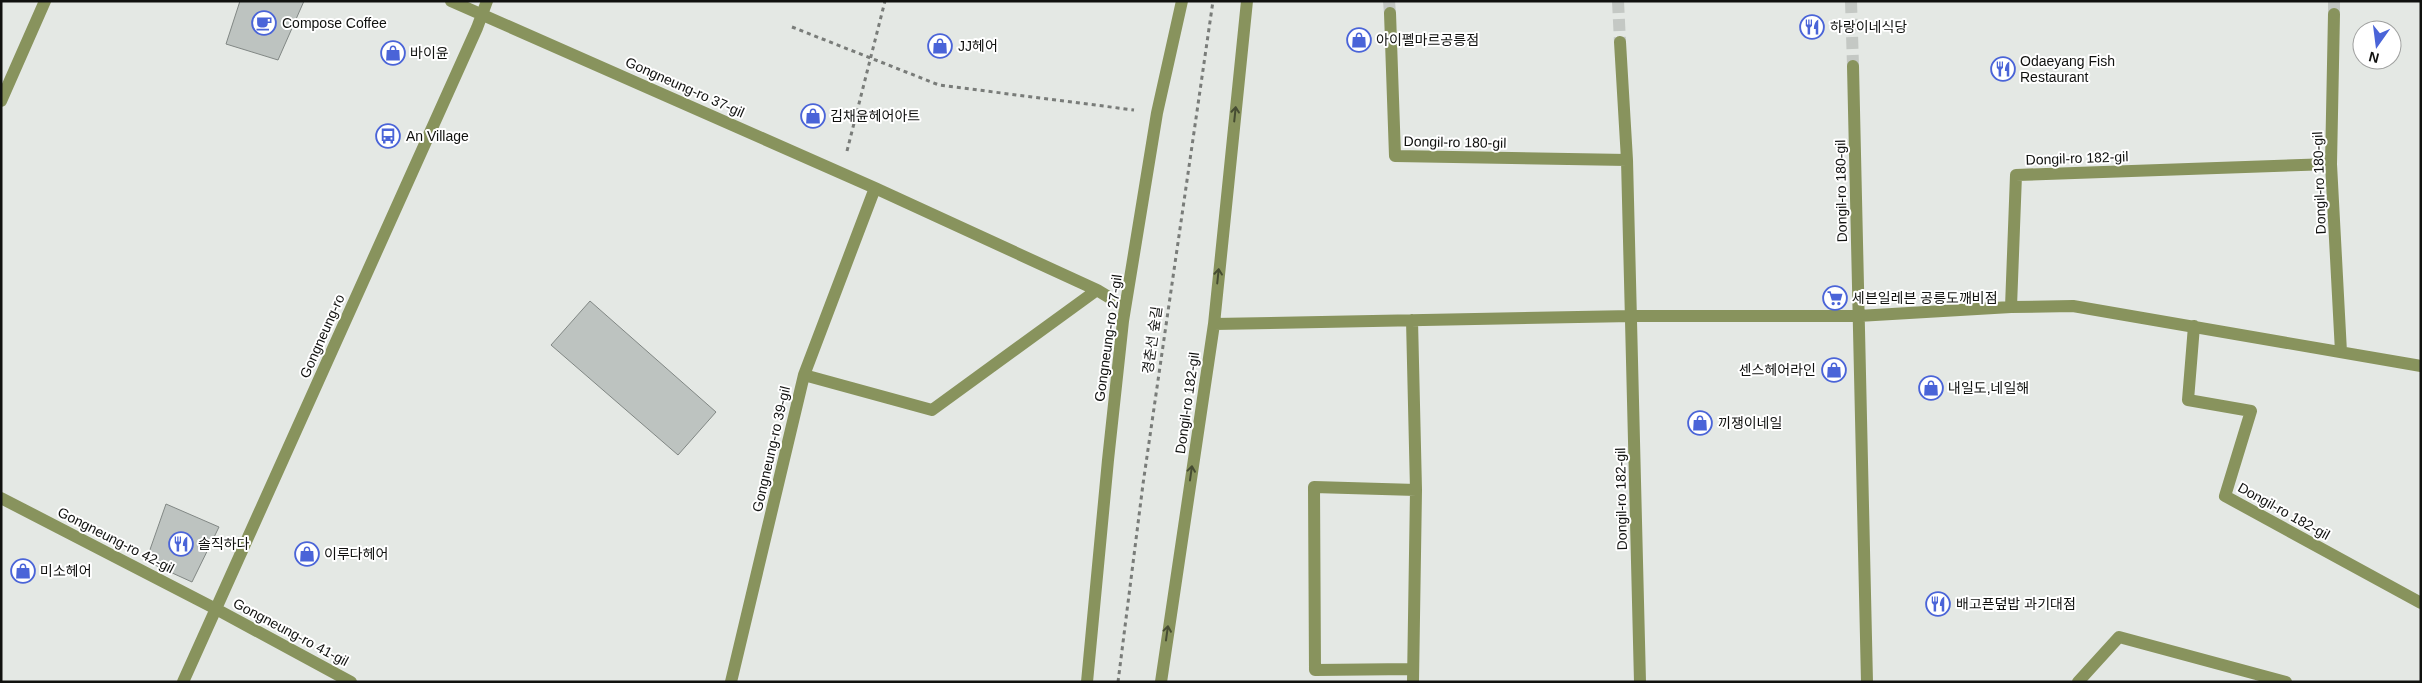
<svg xmlns="http://www.w3.org/2000/svg" width="2422" height="683" font-family="Helvetica,'Noto Sans KR',sans-serif">
<style>
.building{fill:#bdc3c0;stroke:#818784}
.lines{fill:none;stroke-linecap:round;stroke-linejoin:round}
.minor-tunnel{stroke:#c4c8c4;stroke-width:12;stroke-dasharray:12 6;stroke-linecap:butt}
.path{stroke:#797c79;stroke-width:3;stroke-dasharray:4 4;stroke-linecap:butt}
.minor{stroke:#88935d;stroke-width:12}
.oneway{stroke:#464c32}
.labels{text-anchor:middle;stroke-width:4;stroke-linejoin:round;paint-order:stroke}
.poi-label{font-size:14px;fill:#10110f;stroke:#fff;text-anchor:start}
.street-label{font-size:14px;fill:#10110f;stroke:#fff}
</style>
<rect width="100%" height="100%" fill="#e4e8e4"/>
<path class="building" d="M240,1H304L278,60L226,44Z
M590,301L716,412L678,455L551,345Z
M166,504L219,527L192,582L146,561Z"/>
<g class="lines">
<path class="minor-tunnel" d="M1389,1L1390,13
M1618,1L1620,42
M1851,1L1853,66
M2334,1V14"/>
<path class="path" d="M792,27L939,85L1134,110
M847,151L885,1
M1118,682L1143,484L1213,1"/>
<path class="minor" d="M451,1L875,188L1097,290L1125,307
M1390,13L1395,156L1627,160
M2334,14L2331,164L2341,352
M1620,42L1627,160L1640,682
M1853,66L1867,682
M1,101L45,1
M2011,307L2016,175L2331,164
M1412,320L1416,490L1413,682
M1214,324L1632,316H1858L2011,307L2073,306L2421,366
M2194,326L2188,400L2251,411L2225,496L2421,603
M804,375L932,410L1097,290
M1,498L216,609L351,682
M1413,669L1315,670L1314,487L1416,490
M183,682L477,28L487,1
M731,682L804,375L875,188
M1087,682L1108,460L1123,321L1157,113L1182,1
M1161,682L1214,324L1247,1
M2078,682L2119,637L2286,682"/>
</g>
<defs><path id="oneway-shaft" d="M-6 0H5M1.5-3L5.5 0L1.5 3" fill="none" stroke-width="1.6" stroke-linecap="round" stroke-linejoin="round" transform="scale(1.25)"/></defs>
<g class="oneway">
<use href="#oneway-shaft" transform="translate(1235 114) rotate(-84)"/>
<use href="#oneway-shaft" transform="translate(1218 276) rotate(-84)"/>
<use href="#oneway-shaft" transform="translate(1191 473) rotate(-82)"/>
<use href="#oneway-shaft" transform="translate(1167 633) rotate(-82)"/>
</g>
<defs>
<g id="cafe-ring" transform="scale(1.25)"><circle r="9.5" fill="#fff" stroke="#4a64d8" stroke-width="1.5"/><path d="M-5.5-4.5H6V0H3Q3 3.5 0 3.5H-2.5Q-5.5 3.5-5.5 0ZM3-3.2v2h1.7v-2ZM-6 4.5H4V6H-6Z" fill="#4a64d8"/></g>
<g id="restaurant-ring" transform="scale(1.25)"><circle r="9.5" fill="#fff" stroke="#4a64d8" stroke-width="1.5"/><path d="M-5-6h1v4h1v-4h1v4h1v-4h1v5L-1.5 .5V6h-2V.5L-5-1ZM5-6V6H3V1.5H1.5Q1.5-4 5-6Z" fill="#4a64d8"/></g>
<g id="shop-ring" transform="scale(1.25)"><circle r="9.5" fill="#fff" stroke="#4a64d8" stroke-width="1.5"/><path d="M-5-2.5h2.3a2.7 3.5 0 0 1 5.4 0H5L5.5 6h-11ZM-1.5-2.5h3a1.5 2.3 0 0 0-3 0Z" fill="#4a64d8"/></g>
<g id="bus-ring" transform="scale(1.25)"><circle r="9.5" fill="#fff" stroke="#4a64d8" stroke-width="1.5"/><path d="M-5-6H5V4H4V6H2V4H-2V6H-4V4H-5ZM-3.5-4V0h7V-4ZM-3.5 1.2v1.5H-2V1.2ZM2 1.2v1.5H3.5V1.2Z" fill="#4a64d8"/></g>
<g id="supermarket-ring" transform="scale(1.25)"><circle r="9.5" fill="#fff" stroke="#4a64d8" stroke-width="1.5"/><path d="M-6-5.5h2.5l.6 2H6L4.5 2H-2.5L-4.4-4H-6ZM-1.5 3.2a1.3 1.3 0 1 0 .1 0ZM3 3.2a1.3 1.3 0 1 0 .1 0Z" fill="#4a64d8"/></g>
</defs>
<g fill-rule="evenodd">
<use href="#cafe-ring" x="264" y="23"/>
<use href="#restaurant-ring" x="1812" y="27"/>
<use href="#shop-ring" x="1359" y="40"/>
<use href="#shop-ring" x="940" y="46"/>
<use href="#shop-ring" x="393" y="53"/>
<use href="#restaurant-ring" x="2003" y="69"/>
<use href="#shop-ring" x="813" y="116"/>
<use href="#bus-ring" x="388" y="136"/>
<use href="#supermarket-ring" x="1835" y="298"/>
<use href="#shop-ring" x="1834" y="370"/>
<use href="#shop-ring" x="1931" y="388"/>
<use href="#shop-ring" x="1700" y="423"/>
<use href="#restaurant-ring" x="181" y="544"/>
<use href="#shop-ring" x="307" y="554"/>
<use href="#shop-ring" x="23" y="571"/>
<use href="#restaurant-ring" x="1938" y="604"/>
</g>
<g class="labels">
<g class="poi-label">
<text x="282" y="28">Compose Coffee</text>
<text x="1830" y="32">하랑이네식당</text>
<text x="1376" y="45">아이펠마르공릉점</text>
<text x="958" y="51">JJ헤어</text>
<text x="410" y="58">바이윤</text>
<text x="2020" y="66">Odaeyang Fish<tspan x="2020" dy="16">Restaurant</tspan></text>
<text x="830" y="121">김채윤헤어아트</text>
<text x="406" y="141">An Village</text>
<text x="1852" y="303">세븐일레븐 공릉도깨비점</text>
<text x="1816" y="375" text-anchor="end">센스헤어라인</text>
<text x="1948" y="393">내일도,네일해</text>
<text x="1718" y="428">끼쟁이네일</text>
<text x="198" y="549">솔직하다</text>
<text x="324" y="559">이루다헤어</text>
<text x="40" y="576">미소헤어</text>
<text x="1956" y="609">배고픈덮밥 과기대점</text>
</g>
<g class="street-label">
<text transform="translate(685 87) rotate(24)" y="5">Gongneung-ro 37-gil</text>
<text transform="translate(1455 142) rotate(1)" y="5">Dongil-ro 180-gil</text>
<text transform="translate(2077 158) rotate(-2)" y="5">Dongil-ro 182-gil</text>
<text transform="translate(2319 183) rotate(-92)" y="5">Dongil-ro 180-gil</text>
<text transform="translate(1841 191) rotate(-91)" y="5">Dongil-ro 180-gil</text>
<text transform="translate(322 336) rotate(-66)" y="5">Gongneung-ro</text>
<text transform="translate(1108 338) rotate(-82)" y="5">Gongneung-ro 27-gil</text>
<text transform="translate(1152 340) rotate(-82)" y="5">경춘선 숲길</text>
<text transform="translate(1187 403) rotate(-82)" y="5">Dongil-ro 182-gil</text>
<text transform="translate(771 449) rotate(-77)" y="5">Gongneung-ro 39-gil</text>
<text transform="translate(1621 499) rotate(-91)" y="5">Dongil-ro 182-gil</text>
<text transform="translate(2284 511) rotate(29)" y="5">Dongil-ro 182-gil</text>
<text transform="translate(116 540) rotate(27)" y="5">Gongneung-ro 42-gil</text>
<text transform="translate(291 632) rotate(28)" y="5">Gongneung-ro 41-gil</text>
</g>
</g>
<rect width="2422" height="683" fill="none" stroke="#10110f" stroke-width="5"/>
<g transform="translate(2377 45) rotate(194)"><circle r="24" fill="#ffffff" stroke="#9fa09f"/>
<path d="M0-4L9 19L0 12L-9 19Z" fill="#4a64d8"/>
<text y="-8" font-size="14" font-weight="bold" text-anchor="middle" fill="#10110f">N</text>
</g>
</svg>
